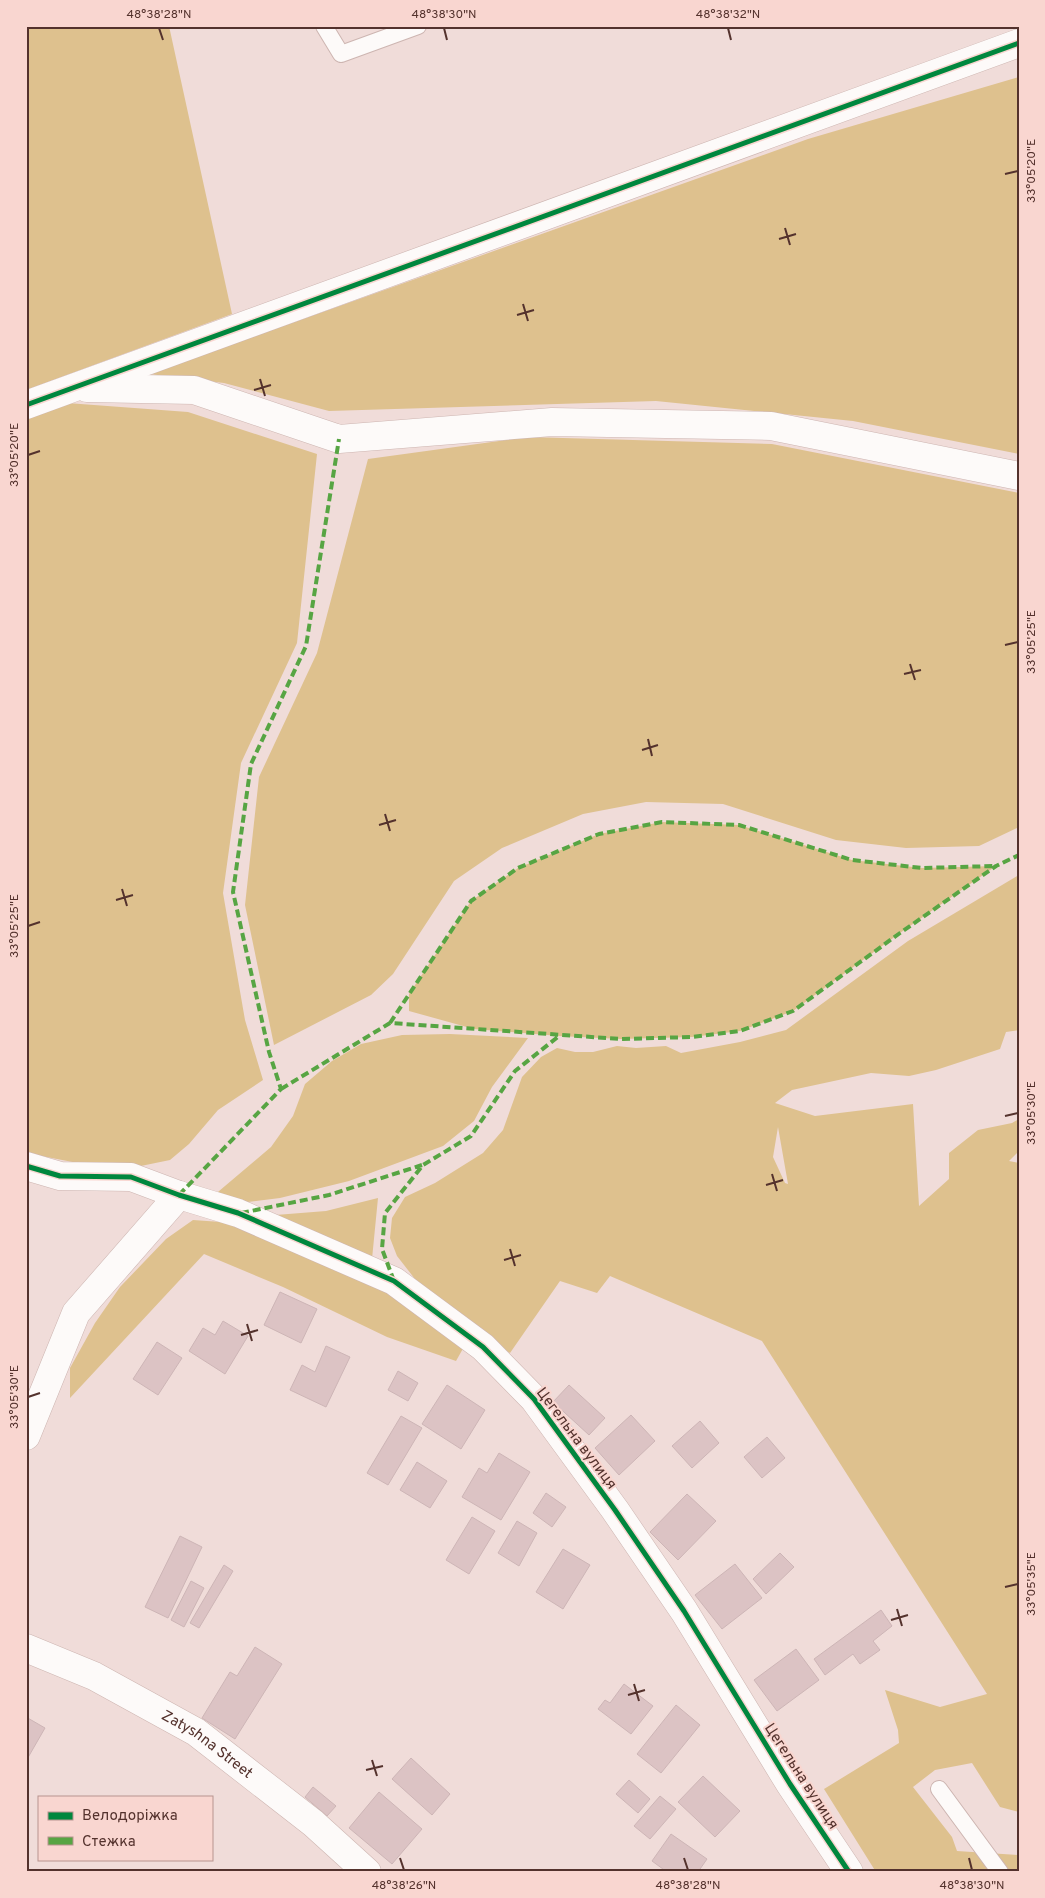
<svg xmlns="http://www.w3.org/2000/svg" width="1045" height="1898" font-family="Overpass,sans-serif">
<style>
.green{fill:#dec18e;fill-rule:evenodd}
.building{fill:#dcc3c4;stroke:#cdb5b6}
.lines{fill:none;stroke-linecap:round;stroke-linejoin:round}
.lane-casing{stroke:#cdb5b1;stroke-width:18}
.street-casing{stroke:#cdb5b1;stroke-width:29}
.lane{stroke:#fdfaf9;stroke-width:16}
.street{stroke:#fdfaf9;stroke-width:28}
.quiet{stroke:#57a543;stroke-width:4;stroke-dasharray:8 4;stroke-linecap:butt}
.cycleway-casing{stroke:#f9d6d0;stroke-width:8}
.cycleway{stroke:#00873e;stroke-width:5}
.ticks{fill:none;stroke:#54322d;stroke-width:2}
.labels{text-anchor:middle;stroke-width:4;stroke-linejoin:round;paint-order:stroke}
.street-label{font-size:15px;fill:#54322d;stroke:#f9d6d0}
.neatline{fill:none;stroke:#54322d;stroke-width:2}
.ticks-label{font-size:12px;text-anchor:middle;fill:#54322d}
</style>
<rect width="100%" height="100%" fill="#f0dcd9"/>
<path class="green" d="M26,26H169L232,314L26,390Z
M1019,77V454L853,421L656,401L329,411L224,383L149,374L808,139Z
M67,403L188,412L317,454L297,643L241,763L223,893L245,1020L263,1080L218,1110L189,1144L170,1160L131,1168L88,1165L26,1153V417Z
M528,437L772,444L1019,493V827L979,846L906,848L836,840L723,804L646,802L583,814L502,848L454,881L393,974L371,995L274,1045L245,905L259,777L317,653L368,459Z
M662,822L739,825L852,860L922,868L996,866L900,933L793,1011L740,1031L692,1037L621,1039L559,1036L474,1029L409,1011V994L471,901L518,868L599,834Z
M1019,875V1030L1006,1032L1000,1049L936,1070L909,1076L871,1073L792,1090L775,1103L815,1116L913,1104L919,1206L949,1179V1153L978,1130L1012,1123L1019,1119V1151L1009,1161L1019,1163V1812L1000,1807L972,1763L935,1770L913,1787L952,1837L957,1851L1019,1855V1872H876L824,1789L899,1743L898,1730L885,1690L940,1707L987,1694L762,1341L610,1276L597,1293L560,1281L510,1353L476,1333L422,1288L397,1256L390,1238L392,1218L405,1197L435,1183L483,1153L503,1130L522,1077L541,1057L557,1048L575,1052H593L617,1046L636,1048L666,1046L681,1053L740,1042L786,1030L908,941ZM778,1127L788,1184L785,1183L773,1157Z
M450,1034L528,1038L492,1087L474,1121L443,1146L349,1181L280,1198L240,1203L212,1197L271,1147L293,1116L305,1084L332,1061L361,1044L402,1035Z
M378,1198L372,1259L263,1216L326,1211Z
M193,1220L221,1222L252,1231L397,1288L465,1345L456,1361L387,1337L283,1287L204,1254L70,1398V1368L95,1323L120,1287L166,1239Z"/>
<path class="building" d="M280,1292L317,1309L301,1343L264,1325Z
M223,1321L248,1336L225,1374L189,1351L203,1328L215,1335Z
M157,1342L182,1358L158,1395L133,1379Z
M326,1346L350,1357L326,1407L290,1390L302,1365L315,1372Z
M398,1371L418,1383L408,1401L388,1390Z
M447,1385L485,1410L461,1449L422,1424Z
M569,1385L605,1418L589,1435L553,1402Z
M631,1415L655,1441L619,1475L595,1448Z
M401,1416L422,1428L388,1485L367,1473Z
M700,1421L719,1443L692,1468L672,1446Z
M767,1437L785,1458L762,1478L744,1457Z
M499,1453L530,1472L501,1520L462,1497L479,1468L487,1473Z
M417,1462L447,1481L430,1508L400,1490Z
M546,1493L566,1507L552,1527L533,1513Z
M687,1494L716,1521L678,1560L650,1532Z
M472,1517L495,1531L469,1574L446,1560Z
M517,1521L537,1533L519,1566L498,1553Z
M180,1536L202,1547L168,1618L145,1607Z
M563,1549L590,1565L563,1609L536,1592Z
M780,1553L794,1567L766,1594L753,1579Z
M735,1564L762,1598L722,1629L695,1595Z
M224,1565L233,1571L199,1628L190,1623Z
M191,1581L204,1588L184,1627L171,1620Z
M881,1610L892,1626L873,1641L880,1650L860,1664L853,1654L825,1675L814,1659Z
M255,1647L282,1664L235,1739L202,1718L230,1672L237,1676Z
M796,1649L819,1680L777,1711L754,1680Z
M624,1684L653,1706L631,1734L598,1709L605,1700L610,1703Z
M676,1705L700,1725L661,1773L637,1754Z
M26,1717L45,1728L26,1761Z
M411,1758L450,1794L432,1815L392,1779Z
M703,1776L740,1811L715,1837L678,1802Z
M629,1780L650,1799L638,1813L616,1794Z
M313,1787L336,1806L327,1816L305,1797Z
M379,1792L422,1829L392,1864L349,1828Z
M660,1796L676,1809L650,1839L634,1826Z
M671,1834L707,1859L698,1872H667L652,1861Z"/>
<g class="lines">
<g class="lane-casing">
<path id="lane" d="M324,26L341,54L418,26
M939,1789L1000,1872"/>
</g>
<g class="street-casing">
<g id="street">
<path d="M87,388L194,390L339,439L552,422L771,426L1019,476"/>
<path d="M26,405L1019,43"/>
<path d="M26,1166L60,1176L131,1177L179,1195L238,1213L394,1281L483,1347L534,1399L615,1510L684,1611L790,1784L849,1872"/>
<path d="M26,1436L76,1313L179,1195"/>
<path id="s1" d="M26,1648L94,1676L196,1732L313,1823L367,1872"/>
</g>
</g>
<use href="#lane" class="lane"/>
<use href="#street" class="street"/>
<path class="quiet" d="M390,1023L471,901L518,868L599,834L662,822L739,825L852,860L922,868L995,866
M281,1089L390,1023L621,1039L692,1037L740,1031L793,1011L900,933L996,866L1019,855
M179,1195L281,1089L269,1052L233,892L251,764L306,646L339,439
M241,1213L329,1195L422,1165
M394,1281L382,1249L385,1213L423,1165L471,1136L515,1071L559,1036"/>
<g class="cycleway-casing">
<path id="cycleway" d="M26,405L1019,43
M26,1166L60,1176L131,1177L179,1195L238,1213L394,1281L483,1347L534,1399L615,1510L684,1611L790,1784L849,1872"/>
</g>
<use href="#cycleway" class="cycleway"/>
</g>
<path class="ticks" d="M159,28L163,40M444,28L447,40M728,28L731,40M1005,174L1018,171M785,228L790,245M779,239L796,234M523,304L528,321M517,315L534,310M260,379L265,396M254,390L271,385M28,455L40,451M1005,645L1018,642M910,664L915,680M904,674L921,670M648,739L652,756M642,750L658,745M385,814L390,831M379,825L396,820M122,889L127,906M116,900L133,895M28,926L40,922M1005,1116L1018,1113M772,1174L777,1191M766,1185L783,1180M510,1249L515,1266M504,1260L521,1255M247,1324L252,1341M241,1335L258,1330M28,1397L40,1393M1005,1587L1018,1584M897,1609L902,1626M891,1620L908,1615M634,1684L639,1701M628,1695L645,1690M372,1760L377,1776M366,1770L383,1766M400,1858L404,1870M684,1858L688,1870M969,1858L972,1870"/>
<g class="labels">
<g class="street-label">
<text transform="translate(577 1438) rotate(53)" y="5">Цегельна вулиця</text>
<text dy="5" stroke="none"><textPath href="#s1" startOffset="206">Zatyshna Street</textPath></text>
<text transform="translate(802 1776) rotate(57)" y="5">Цегельна вулиця</text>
</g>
</g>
<rect width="1045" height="1898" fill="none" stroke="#f9d6d0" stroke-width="55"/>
<rect x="38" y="1796" width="175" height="65" fill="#f9d6d0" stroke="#b7948f"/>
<rect x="48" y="1812" width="25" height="8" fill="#00873e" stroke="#b7948f"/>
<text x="82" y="1820" font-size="15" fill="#54322d">Велодоріжка</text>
<rect x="48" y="1837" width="25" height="8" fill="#57a543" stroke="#b7948f"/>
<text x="82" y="1846" font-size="15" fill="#54322d">Стежка</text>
<rect x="28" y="28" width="990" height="1842" class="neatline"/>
<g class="ticks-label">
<text x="159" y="18">48°38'28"N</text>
<text x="444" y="18">48°38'30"N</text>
<text x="728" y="18">48°38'32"N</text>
<text transform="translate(1031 171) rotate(-90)" y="4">33°05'20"E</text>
<text transform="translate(14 455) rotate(-90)" y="4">33°05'20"E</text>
<text transform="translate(1031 642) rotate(-90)" y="4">33°05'25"E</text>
<text transform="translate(14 926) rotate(-90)" y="4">33°05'25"E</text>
<text transform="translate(1031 1113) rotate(-90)" y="4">33°05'30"E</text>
<text transform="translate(14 1397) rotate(-90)" y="4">33°05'30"E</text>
<text transform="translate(1031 1584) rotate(-90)" y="4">33°05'35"E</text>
<text x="404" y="1889">48°38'26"N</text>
<text x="688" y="1889">48°38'28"N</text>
<text x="972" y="1889">48°38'30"N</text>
</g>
</svg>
